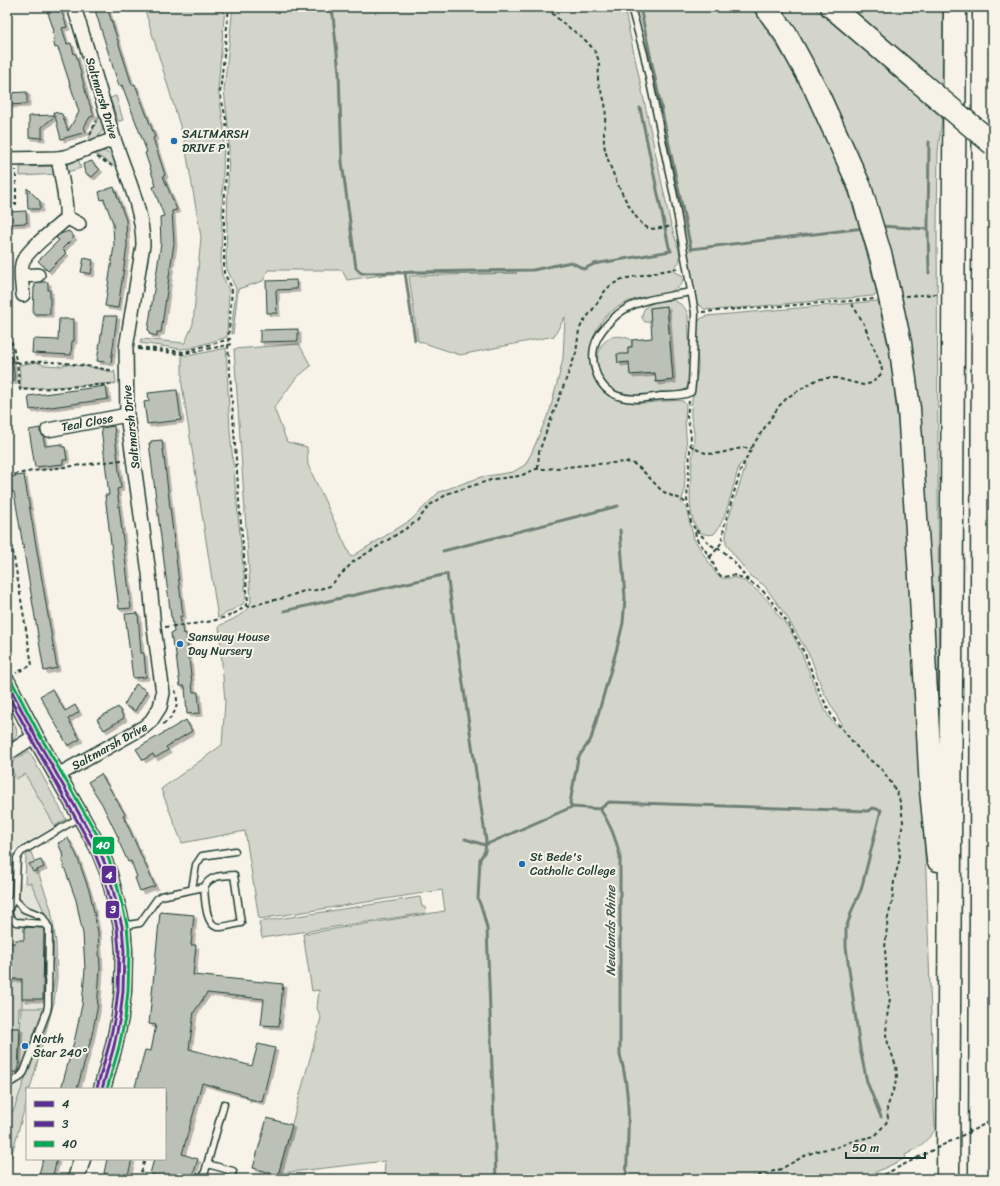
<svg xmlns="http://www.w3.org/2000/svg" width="1000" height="1186" font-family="Sriracha,sans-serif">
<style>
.built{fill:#e5e4d9}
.green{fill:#d3d5ca;stroke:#79897f}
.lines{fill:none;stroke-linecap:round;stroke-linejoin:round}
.stream{stroke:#6f8077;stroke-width:3}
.building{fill:#bbc1b6;stroke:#1f3d34;filter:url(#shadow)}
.service-casing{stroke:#1f3d34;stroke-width:9}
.minor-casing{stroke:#1f3d34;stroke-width:16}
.tertiary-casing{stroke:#1f3d34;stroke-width:19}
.motorway-casing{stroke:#1f3d34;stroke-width:25}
.path{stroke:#1f3d34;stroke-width:2;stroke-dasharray:4 3;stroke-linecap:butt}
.service{stroke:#f7f3e8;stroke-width:6}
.minor{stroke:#f7f3e8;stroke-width:13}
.tertiary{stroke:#f7f3e8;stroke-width:16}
.motorway{stroke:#f7f3e8;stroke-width:22}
.motorway-bridge-casing{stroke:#1f3d34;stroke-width:25;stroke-linecap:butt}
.path-bridge{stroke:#1f3d34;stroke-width:2;stroke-dasharray:4 3;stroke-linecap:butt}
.motorway-bridge{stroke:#f7f3e8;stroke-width:22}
.bus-1-casing{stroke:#f7f3e8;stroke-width:6}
.bus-2-casing{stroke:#f7f3e8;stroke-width:6}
.bus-3-casing{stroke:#f7f3e8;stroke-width:6}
.bus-1{stroke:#5b2e91;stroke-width:3}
.bus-2{stroke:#5b2e91;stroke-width:3}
.bus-3{stroke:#00a651;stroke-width:3}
.poi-dot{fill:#1f6fb2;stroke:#f7f3e8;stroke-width:1.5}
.labels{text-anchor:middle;stroke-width:4;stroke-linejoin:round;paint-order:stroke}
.street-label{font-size:12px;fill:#1f3d34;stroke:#f7f3e8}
.poi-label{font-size:12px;fill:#1f3d34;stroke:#f7f3e8;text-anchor:start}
.water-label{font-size:13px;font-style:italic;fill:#405950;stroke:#f7f3e8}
.line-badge{stroke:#f7f3e8;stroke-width:1.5}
.badge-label{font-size:11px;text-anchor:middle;font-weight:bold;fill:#fff}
</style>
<defs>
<filter id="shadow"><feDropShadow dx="3" dy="3" stdDeviation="0" flood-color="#0004"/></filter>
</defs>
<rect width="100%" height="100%" fill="#f7f3e8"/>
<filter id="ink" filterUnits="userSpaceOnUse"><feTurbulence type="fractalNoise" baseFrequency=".025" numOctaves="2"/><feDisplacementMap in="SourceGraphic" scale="8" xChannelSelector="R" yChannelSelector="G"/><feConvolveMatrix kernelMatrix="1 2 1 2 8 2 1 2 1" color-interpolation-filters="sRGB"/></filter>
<g filter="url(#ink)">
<path class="built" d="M8,762L12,769L25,774L55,826L11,851L10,882L31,883L51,909L56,943L57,978L54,1002L30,1089H27V1100L9,1164L7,1165V763Z"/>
<path class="green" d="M144,7H225L218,88L224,128L221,268L222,275L229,290L227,337L191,348L181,349L140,343L141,339L185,343L193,324L201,237L184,139Z
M233,7H624L670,221L679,251L680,261L674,268L675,272L682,275L683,282C672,297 653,294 636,299C618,304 602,316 595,333C592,343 589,353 591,363C594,388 613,401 637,403C653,404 668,399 683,401L686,405L685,421L687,449L684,493L681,502L686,508L694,539L717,575C726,582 727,576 736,578C746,580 762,594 768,601C772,605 774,610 777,614C779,617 783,620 785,623C793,633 799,647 804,659C811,675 824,718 838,727L841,726V723L823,691L811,658L787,617L764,585L750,576L726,544V535L728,520L745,468V464L743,462L739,466C733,485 727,520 714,534C675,543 696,451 694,433C693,424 690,418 691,409C692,395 696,383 698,370C699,356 692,329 700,319L707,316L878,301L890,355L901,449L926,873L935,1130C925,1143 919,1148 905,1155L906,1158L872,1174L858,1179H384L385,1161L282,1173L279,1171L321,1018L317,1008L319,990L312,991L303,934L445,911L442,890L259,919L245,831L182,843L161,789L222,745L225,702L219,626C232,619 247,615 251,601L234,349L299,344L311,366L296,378L274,408L287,442L307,447L308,465L351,557L411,520L439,492L481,477L513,472L525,465L531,454L550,410L559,376L563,358L565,317L554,336L460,355L418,341L409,276L517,273L389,274L347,280L342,270H268L263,281L238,289L233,334L231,333L236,289L227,269L226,258L229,147L228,125L224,90Z
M635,7H751C785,54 815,107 836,161C854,204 866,249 877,294L873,296L716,310L704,309L694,301L671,173Z
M776,7H813L889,71L942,118L938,151L937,229L939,704L937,705L906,321Z
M843,7H943L942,92Z
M116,96L123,120L120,121H118L110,98Z
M100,113C105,128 104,136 88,141Z
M104,151L113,156L118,168L93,153Z
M78,159L81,168L64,173C65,164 70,161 78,159Z
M52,166L55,167L58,174L20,176V167Z
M673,300C681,304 685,306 688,315L690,358L689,384L685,390L679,394C674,393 666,392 661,392C658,393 655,395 652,396C646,397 628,396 622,395C584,386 592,320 632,340V347H628V354L617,355L618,363L629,362L630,374L655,373L656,382L673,380L667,306L650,308L651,322H645L642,318C642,301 660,301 673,300Z
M226,348L230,431L246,597L243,604L218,618L182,385V354L188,356Z
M37,362L43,365L63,366L64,364L91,367L115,373L116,383L21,389L19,365Z
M7,711C14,724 25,735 7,744Z
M29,751L66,819L55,826L25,774L16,779L12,770L7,772V768L16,759Z
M31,852L51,909L56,943L57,978L54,1002L30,1089H27V1100L9,1164L7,1165V1112H13L49,1013L55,977L53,940L50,924L31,883H25L26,856L27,854Z
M420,897L422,907H425L426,913L262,938L259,922Z
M7,979H22V1008H44L22,1070L19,1072L21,1008H19L18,1028H7Z"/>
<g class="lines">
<path class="stream" d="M332,7L339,72L342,162L356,268L361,273L533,270L571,262L584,269L594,264L671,251L669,247L640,108
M640,7L691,249L864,228
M929,7V9
M880,226L928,229L929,142
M928,229L929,273
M405,272L415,340
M620,530L625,598L623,623L617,648L591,739L578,758L570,803L572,807L600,809C610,823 616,839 620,856V1055C632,1096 628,1137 626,1179
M443,551L618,506
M284,611L447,574L486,841L485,851L480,859L478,899L482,909L487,928L496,1179
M600,809L609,802L868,811L872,808L881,810L861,890L852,910L846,929V947L860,1049L867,1082L881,1117
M465,839L485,845L572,807"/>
</g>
<path class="building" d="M46,7H60L67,27L62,28L67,44L71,43L74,54H76L87,97L94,116L90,117L84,127L86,132L61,139L55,116L42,127V138L29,137V116L54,115L53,112L62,114L68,131L79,112L58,47L55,48L53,39H55L52,32L54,31Z
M94,7H107L132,85L135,84L155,137L153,138L165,175L163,176L177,210L172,211L174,243L161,332H157V336L149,334V330H148L161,243L160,217L164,216L153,187L156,186L145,153L147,152L122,85L119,86Z
M27,92V104L7,105V93Z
M92,161L94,165L100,169L92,177L85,173L83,164Z
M114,187L126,220L127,246L118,308L105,306L114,246L113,223L104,199L101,200L99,192Z
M27,188L40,201V209H28Z
M26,211L27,223L7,224V212Z
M69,231L74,237L62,249L66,253L48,271L38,261L59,240L56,238L60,234Z
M84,258L93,260L91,274L81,272Z
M296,280L297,289L276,290L277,313H267L266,281Z
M42,282H48V290H50V314H33L34,287H35V283Z
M667,306L673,380L656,382L655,373L630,375L629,362L618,363L617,354H628V347H632V340L652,338L650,308Z
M104,316H117L111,363L97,361Z
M59,319H74V341H72L71,355L32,353L33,339L58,340Z
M298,329V341L260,342V330Z
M12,357L15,381L7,382V358Z
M106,386L108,399L30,410L28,396Z
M177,390L181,420L147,424L144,402L149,401L148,393Z
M114,426L121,488L117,489L131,608L119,609L105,495H109L101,428Z
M40,428V432L43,436L45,446L62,444V447H65L67,460H63V464L35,467L29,430Z
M162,440L183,616H180L183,634L186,633L193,692H198L200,713L187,714L185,686H180L175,647H173L171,633L174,632L172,617H171L149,443H151V441Z
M24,475L57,668L44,671L14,492H12L9,477Z
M138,613L141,653H144L146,677L133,678L125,614Z
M136,684L147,691L135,711L124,705Z
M52,689L65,711L75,705L79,712L68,719L80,739L68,746L40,696Z
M118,707L124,718L104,730L97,719Z
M186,720L192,731L166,747L168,750L155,758L153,754L143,760L136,749Z
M101,774L125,814L123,815L155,886L140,891L135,878L137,877L131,861L128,862L118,840L119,839L102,804L88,782Z
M68,838L77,856L90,893L98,932L100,968L97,1010L91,1039L77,1089H61L75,1038L82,1005L85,969L83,934L76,900L62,861V858L64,857L58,843Z
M41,860L44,867L33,872L29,864Z
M160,912L194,915L191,945H196L193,975L283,984L279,1026L261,1025L264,999L207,993L194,1012L189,1049L252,1066L258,1044L275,1048L262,1102L246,1098L247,1096L202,1083L182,1154L198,1159L192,1179H161V1177L150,1174L154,1159H165V1114L167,1107H165V1089H144L135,1087L145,1050L151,1051L156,1025L149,1024Z
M24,927L43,928L44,930L43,999H22V979H7V943H15L16,940H24Z
M7,1028H20L18,1072H7Z
M267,1118L292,1125L278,1175L253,1168Z
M43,1159H57L52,1179H38Z
M107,1159H132L127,1179L104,1173Z"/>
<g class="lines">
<g class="service-casing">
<path id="service" d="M631,7L644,54L674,196L695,313L692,384L691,392C681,397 671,395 661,396C647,398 632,401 618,396C596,388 587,358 598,337C603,328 611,320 618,314C639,298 666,297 691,292
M192,889L196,865L202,856L235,851
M15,898C8,906 5,917 16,922L45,924L49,928
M122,926L140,923L157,899L161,896L204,887C211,875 221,876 234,875L241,923C234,924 226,927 219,927C205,927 205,897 204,887
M9,1083L19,1078L24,1072L47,1011L48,1005L49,928L42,916L24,909L15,900L17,858L21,852L80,817
M207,1164L233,1171L231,1178
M203,1179L224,1104"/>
</g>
<g class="minor-casing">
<g id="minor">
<path d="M7,159L58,158L68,156L114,139"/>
<path d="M66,217L79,224"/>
<path d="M22,276L38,275"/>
<path d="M23,295C22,285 20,273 22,264C24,252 55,229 65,220C69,211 60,170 58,158"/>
<path id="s1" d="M48,430L127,415"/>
<path d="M7,754L35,736"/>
<path id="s2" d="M58,775L144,727L151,721L160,707L163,693L154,628L149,573L127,415L126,348L143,245C143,209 125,172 114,139C101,95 88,51 74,7"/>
</g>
</g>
<g class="tertiary-casing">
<path id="tertiary" d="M7,682L35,736L98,847L109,874L122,926L124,951L123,991L120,1017L114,1046L102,1089
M76,1179L82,1159"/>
</g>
<g class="motorway-casing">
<path id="motorway" d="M766,7L786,35L815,88L860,187
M832,7L917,80
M909,409L920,577L931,791L938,860
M948,1179L955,7
M980,1179L984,7"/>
</g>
<path class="path" d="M548,7C559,26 588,35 597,56C601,65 598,71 598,80C599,88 603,95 605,103C607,116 603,130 604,143C605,160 632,222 648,228C655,230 665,227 672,226
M90,135L96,121
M97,157L112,166
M7,204H16V170
M905,296L937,294
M702,312L875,299
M7,321L16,360L19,363C54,359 80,365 115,371
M138,347L184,352L233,338
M138,349L182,354L233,344
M7,363L17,362L20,390L115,384
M689,401L687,416L691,435L687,500L691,522L695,529L696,538L710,557L718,574L723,577L733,575L743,578L758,587L766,594L788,623L805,654L820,693L833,718L861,752L883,771L892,784L898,795L901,805L903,822L899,845L900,858L894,881L892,903L888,917L885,948L887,984L890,998L887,1017L886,1035L888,1043L896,1066L897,1076L895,1085L887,1108L888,1119L886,1123L875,1136L853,1141L835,1148L820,1150L806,1155L781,1169L747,1179
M690,445C716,464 726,446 752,448
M538,468L539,452L545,435L576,353L579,330L582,324L596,305L604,292L610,286L622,279L679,268
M7,476L33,471L122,460
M7,516L32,665L16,673
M696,530L711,545L724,552L732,559L748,580
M710,557L717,549L721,543L725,523L741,469L755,442L779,406L788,397L816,380L825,378H836L863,385L872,383L881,374L882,370L881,365L863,322L850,301
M7,561H15
M246,606L250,607L265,602L284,598L304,591L316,590L330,586L353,562L410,526L417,521L430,505L449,493L472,486L494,479L520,476L536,469H546L597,464L627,462L634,464L642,470L662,491L672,496L681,499L687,504
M165,627C189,624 234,623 248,602L239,501L228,345L232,288L224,273V216L227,142L226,119L220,93L229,7
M163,724C177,715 180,702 174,687
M139,1179L145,1159
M871,1179L881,1176L917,1158"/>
<use href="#service" class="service"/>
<use href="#minor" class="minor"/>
<use href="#tertiary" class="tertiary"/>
<use href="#motorway" class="motorway"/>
<g class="motorway-bridge-casing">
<path id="motorway-bridge" d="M917,80L993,144
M860,187L881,257L900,343L909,409"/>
</g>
<path class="path-bridge" d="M917,1158L993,1120"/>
<use href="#motorway-bridge" class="motorway-bridge"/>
<g class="bus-1-casing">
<path id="bus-1" d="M7,682L35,736L98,847L109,874L122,926L124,951L123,991L120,1017L114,1046L102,1089"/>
</g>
<g class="bus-2-casing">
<path id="bus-2" d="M7,693L31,738L93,849L104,876L117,927L119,951L118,991L115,1016L109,1045L97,1088"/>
</g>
<g class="bus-3-casing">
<path id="bus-3" d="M11,680L39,734L103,845L114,873L127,925L129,951L128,991L125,1018L119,1047L107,1089"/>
</g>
<use href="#bus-1" class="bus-1"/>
<use href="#bus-2" class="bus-2"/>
<use href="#bus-3" class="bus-3"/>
</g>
</g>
<g class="poi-dot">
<circle cx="174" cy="141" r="4"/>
<circle cx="180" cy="644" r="4"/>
<circle cx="522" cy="864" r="4"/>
<circle cx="25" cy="1046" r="4"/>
</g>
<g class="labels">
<g class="street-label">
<text transform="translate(102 98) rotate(73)" y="4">Saltmarsh Drive</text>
<text dy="4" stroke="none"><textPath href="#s1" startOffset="40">Teal Close</textPath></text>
<text transform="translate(131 427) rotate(-96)" y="4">Saltmarsh Drive</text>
<text dy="4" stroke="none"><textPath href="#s2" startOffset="59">Saltmarsh Drive</textPath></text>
</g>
<g class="poi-label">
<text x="182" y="138">SALTMARSH<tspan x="182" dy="14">DRIVE P</tspan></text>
<text x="188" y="641">Sansway House<tspan x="188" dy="14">Day Nursery</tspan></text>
<text x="530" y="861">St Bede's<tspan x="530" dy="14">Catholic College</tspan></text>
<text x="33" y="1043">North<tspan x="33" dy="14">Star 240°</tspan></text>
</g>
<g class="water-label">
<text transform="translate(610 931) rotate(-90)" y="5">Newlands Rhine</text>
</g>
</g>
<g class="line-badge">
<rect x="92" y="836" width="23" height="19" rx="4" fill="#00a651"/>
<rect x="101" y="865" width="16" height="19" rx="4" fill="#5b2e91"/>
<rect x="105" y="900" width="15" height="19" rx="4" fill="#5b2e91"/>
</g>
<g class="badge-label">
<text x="103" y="849">40</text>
<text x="109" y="879">4</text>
<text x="113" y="913">3</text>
</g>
<rect width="1000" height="1186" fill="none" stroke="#f7f3e8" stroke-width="24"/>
<rect x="12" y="12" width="976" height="1162" fill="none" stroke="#1f3d34" stroke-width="1.5" filter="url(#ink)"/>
<rect x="26" y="1088" width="140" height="72" fill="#f7f3e8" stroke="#a1aaa0"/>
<rect x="34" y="1101" width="20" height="6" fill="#5b2e91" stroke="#a1aaa0"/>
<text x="62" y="1108" font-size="12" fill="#1f3d34">4</text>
<rect x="34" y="1121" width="20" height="6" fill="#5b2e91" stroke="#a1aaa0"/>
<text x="62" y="1128" font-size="12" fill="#1f3d34">3</text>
<rect x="34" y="1141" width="20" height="6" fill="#00a651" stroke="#a1aaa0"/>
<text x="62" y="1148" font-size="12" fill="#1f3d34">40</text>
<path d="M846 1152v6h79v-6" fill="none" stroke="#1f3d34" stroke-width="2"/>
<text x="852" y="1152" font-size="12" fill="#1f3d34" stroke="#f7f3e8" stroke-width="3" paint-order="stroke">50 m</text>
</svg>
